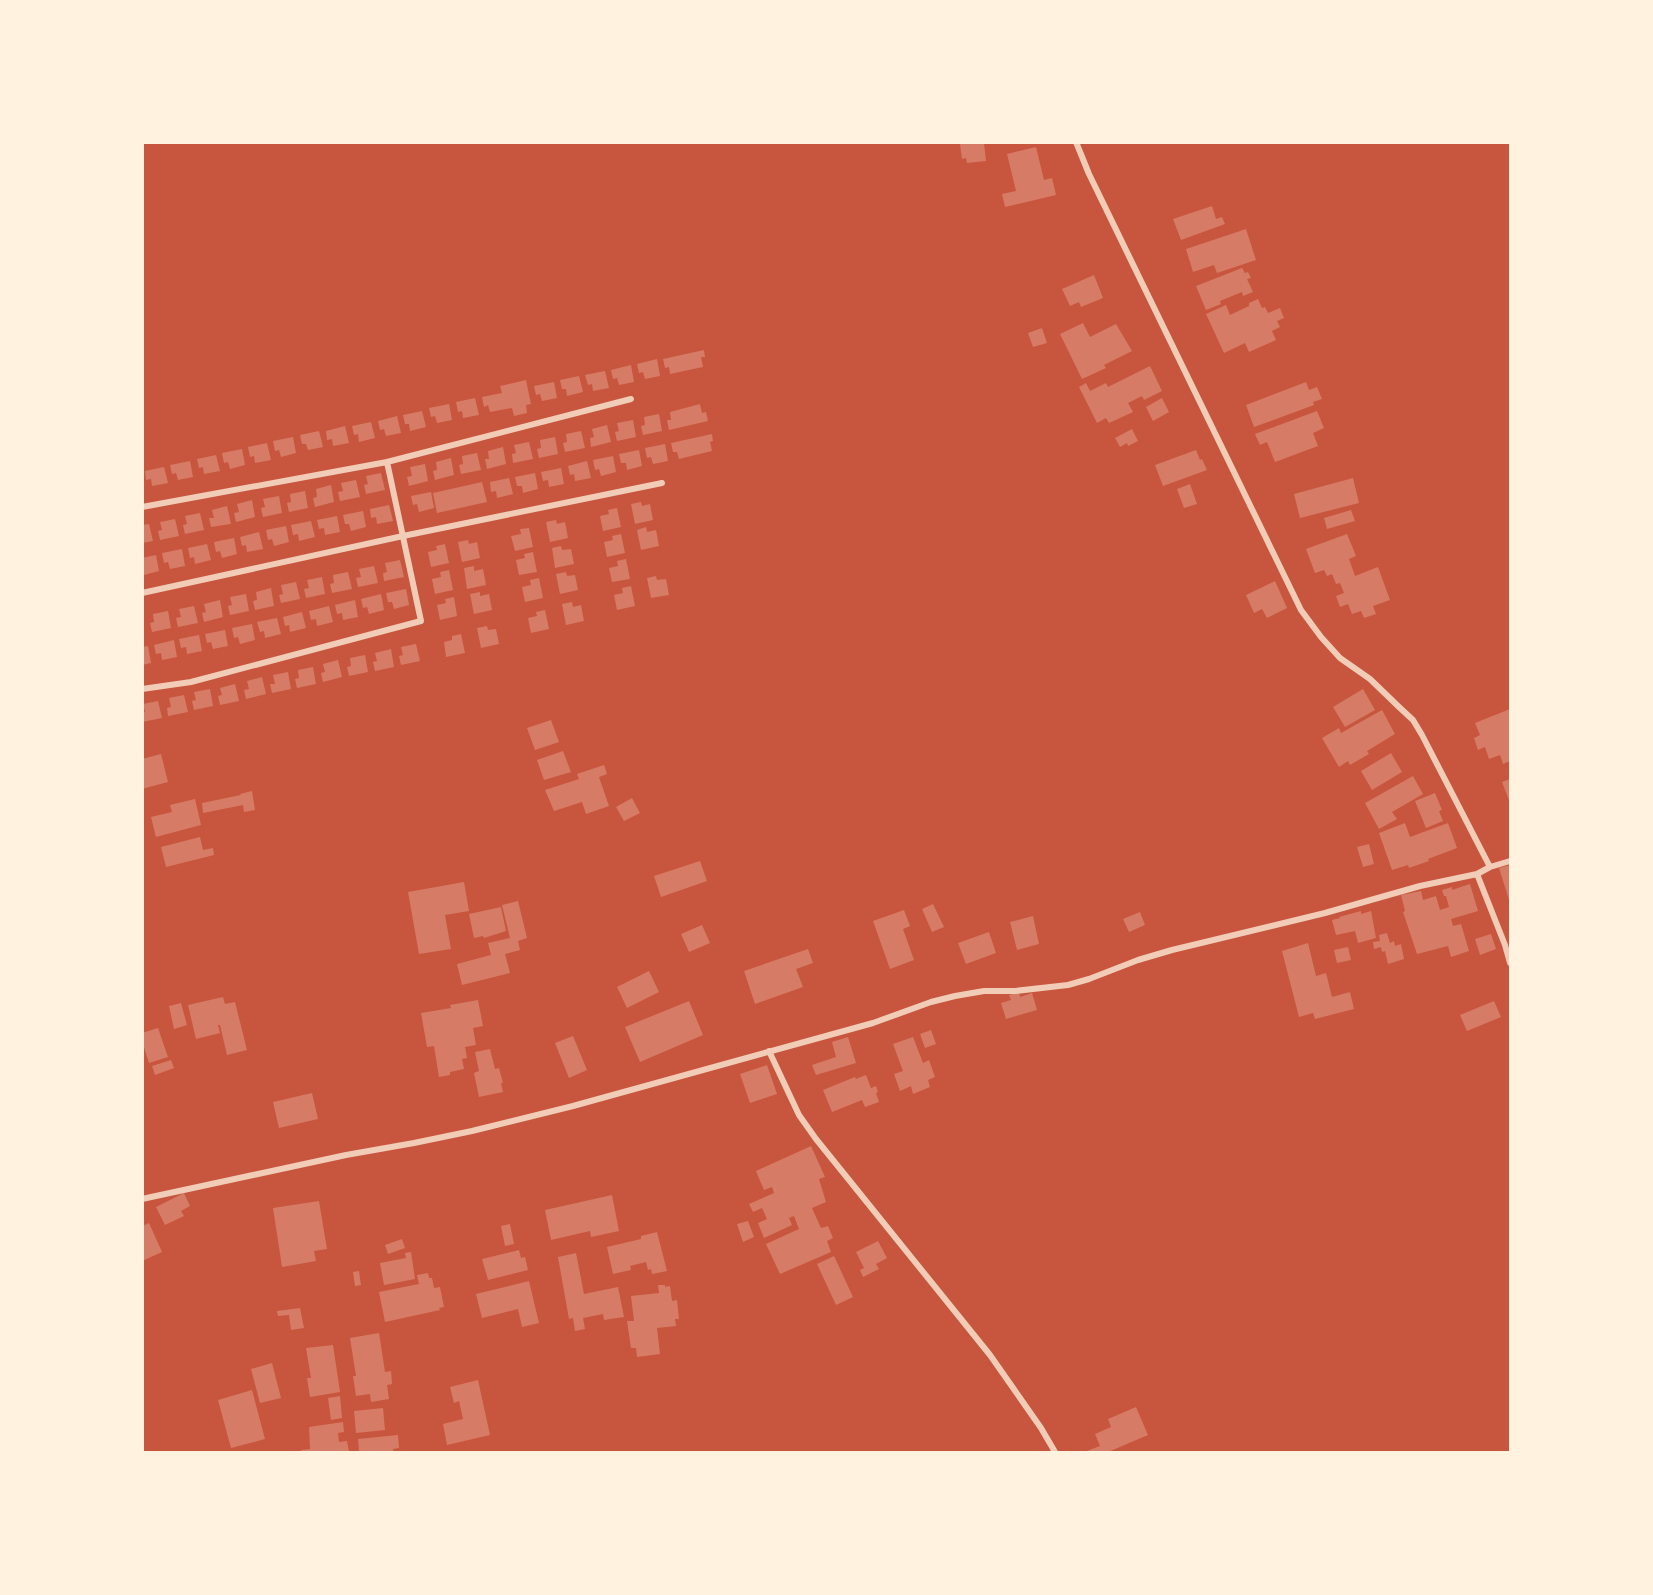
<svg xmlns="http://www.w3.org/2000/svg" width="1653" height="1595" font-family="'Source Sans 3',sans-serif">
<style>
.building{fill:#d67c66}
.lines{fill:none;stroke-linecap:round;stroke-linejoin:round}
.minor{stroke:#f1ccb7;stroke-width:6}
</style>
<rect width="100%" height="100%" fill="#c8553d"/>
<path class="building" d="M972,142H974V144L984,143L986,161L967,163L966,158L962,159L960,144Z
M1036,147L1044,180L1052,178L1056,195L1005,207L1002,194L1016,191L1007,154Z
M1212,206L1216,219L1222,217L1225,224L1181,240L1173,219Z
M1246,229L1256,260L1217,273L1214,265L1193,272L1186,249Z
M1242,268L1245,273L1248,272L1251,278L1247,279L1253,292L1243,296L1242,292L1220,301L1221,304L1206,310L1196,286Z
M1094,275L1103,298L1081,307L1079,302L1070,306L1062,289Z
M1258,299L1262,308L1265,307L1268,313L1280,308L1284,318L1277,321L1280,327L1272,331L1276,340L1249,352L1245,343L1224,353L1206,314L1226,305L1230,315L1249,306V303Z
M1083,323L1090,337L1116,324L1132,351L1104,365L1106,368L1082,379L1060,334Z
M1042,328L1047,343L1033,347L1028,333Z
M704,350L705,357H701L703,367L670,374L669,367L665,368L663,359Z
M657,359L660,376L645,379L643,372L639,373L637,364Z
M631,365L634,382L619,385L617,378L613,379L611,370Z
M1150,366L1162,391L1144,400L1142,396L1128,403L1133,412L1109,423L1106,418L1097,423L1079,387L1086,383L1090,391L1106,383L1108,387Z
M605,371L609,388L593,391L592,384L588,385L585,375Z
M579,376L583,392L567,396L566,389H562L560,380Z
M526,380L531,404L526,405L527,413L514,416L512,408L490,412L488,405L484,407L482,397L502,393L500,386Z
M554,382L557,398L542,401L540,394L536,395L534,386Z
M1306,382L1309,390L1317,387L1322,399L1313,402L1314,405L1254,427L1246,405Z
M475,398L479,415L463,418L462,411L458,412L456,402Z
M1162,398L1169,412L1153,421L1146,407Z
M449,404L452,420L437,423L435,416L431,417L429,408Z
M700,404L702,413L706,412L708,421L669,430L667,420H671L670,412Z
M422,411L426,427L410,431L409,424H405L403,415Z
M1317,411L1324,428L1313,433L1318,446L1275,462L1267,442L1260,445L1255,434Z
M659,414L662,431L643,435L641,426L645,425L644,417Z
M397,416L401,433L386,436L384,429L380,430L378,421Z
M633,420L636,437L617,441L615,432L619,431L617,423Z
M371,422L375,438L359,442L358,434L354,435L352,426Z
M607,425L611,442L591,447L590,438L594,437L592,429Z
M345,426L349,443L333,446L332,439L327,440L326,431Z
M1132,429L1138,441L1128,446L1127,443L1120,447L1115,438Z
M319,431L323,447L308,450L306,444H302L300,435Z
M581,431L585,448L565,452L563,443L567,442L566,434Z
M712,434L713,441L710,442L712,451L679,459L677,452H673L671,443Z
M293,437L296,453L281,457L279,450L275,451L273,441Z
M555,437L558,454L539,458L537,449L541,448L540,440Z
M529,442L533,459L513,463L512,454L516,453L514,445Z
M267,443L271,460L255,463L254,456L250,457L248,447Z
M665,444L668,461L653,464L651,457L647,458L645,448Z
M503,447L506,464L487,469L485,459H489L488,451Z
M242,449L245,465L230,469L228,462L224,463L222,453Z
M639,450L642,466L627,470L626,463H621L619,454Z
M1196,450L1200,460L1202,459L1207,470L1163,486L1155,465Z
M477,453L481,470L461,474L459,465L463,464L462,456Z
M216,455L220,471L204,474L203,467L199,468L197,459Z
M613,456L616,472L601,476L599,469L595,470L593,460Z
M451,458L454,475L435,480L433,471L437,470L436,462Z
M190,461L193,477L178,480L176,473L172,474L170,465Z
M587,461L591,478L575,481L574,474L570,475L568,466Z
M425,464L428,481L409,486L407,477L412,476L410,467Z
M164,467L168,483L152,486L151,479L146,480L145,471Z
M561,468L564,484L549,487L548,480L543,481L541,472Z
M381,473L385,490L366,494L364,485L368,484L366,476Z
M535,473L538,489L523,493L522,486H517L515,477Z
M509,478L513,494L497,498L496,491L491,492L490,482Z
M1353,478L1359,503L1300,518L1294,494Z
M356,480L360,497L340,501L338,492L343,491L341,483Z
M482,482L487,502L437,513L433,493Z
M1190,484L1197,504L1184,508L1177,489Z
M331,485L334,502L315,507L313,498L317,497L316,489Z
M305,491L308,508L289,512L287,503L291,502L290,494Z
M431,492L434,508L419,512L417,504L413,505L411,496Z
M279,496L282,513L263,517L261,508L265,507L263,499Z
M252,500L255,517L236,522L234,513L239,512L237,504Z
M641,502L642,506L650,504L653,520L635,524L631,504Z
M389,505L393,521L377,524L376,517L371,518L370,509Z
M227,506L231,524L211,527L209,518H214L212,510Z
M617,508L621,527L603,531L600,516L609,514L608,510Z
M1351,510L1355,521L1327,529L1324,518Z
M363,511L366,527L351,531L349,524H345L343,515Z
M200,513L204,530L185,534L183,525L187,524L185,516Z
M337,516L340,532L325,535L324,528L319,529L317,520Z
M175,519L179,536L160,540L158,531L162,530L160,522Z
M556,520L557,524L565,522L568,538L550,542L546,522Z
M311,521L315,537L299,541L298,534L293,535L291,525Z
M149,524L153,541L142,543V525Z
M286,526L289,542L274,546L272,539L268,540L266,530Z
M646,527L647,532L656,530L659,546L641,550L637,530Z
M529,528L533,547L515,551L511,536L521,534L520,529Z
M259,532L263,549L247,552L246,545L242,546L240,537Z
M621,534L625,553L607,557L604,542L613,540L612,536Z
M1347,534L1356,556L1349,559L1355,576L1378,567L1390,600L1373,606L1376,614L1364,618L1361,611L1352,614L1348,604L1340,607L1336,596L1344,593L1340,583L1336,584L1332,574L1327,576L1324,570L1315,573L1306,549Z
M234,538L237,554L222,558L220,551L216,552L214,542Z
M468,540L469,544L477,542L480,558L462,562L458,542Z
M207,544L211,560L195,564L194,557L190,558L188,548Z
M445,544L449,563L431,567L428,552L437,550L436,546Z
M561,546L562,550L571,549L574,564L555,568L552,548Z
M182,549L185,566L170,569L168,562L164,563L162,553Z
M533,552L537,572L519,575L516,560L525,558L524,554Z
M156,555L159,571L144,575L142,558Z
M626,559L630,579L612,582L609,568L618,566L617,561Z
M400,560L404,577L384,581L383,573L387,572L385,563Z
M374,566L378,583L358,587L356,578L361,577L359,569Z
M474,566V571L483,569L486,585L467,589L464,568Z
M449,570L453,590L435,594L432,579L441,577L440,572Z
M348,572L352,589L332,593L330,584L334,583L333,575Z
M566,572L567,576L575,575L578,590L560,594L556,574Z
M656,576L657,580L666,579L669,595L651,598L647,578Z
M322,577L325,594L306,598L304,589L309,588L307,580Z
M539,578L543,598L525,602L522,587L531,585L530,580Z
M1275,581L1287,608L1267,618L1262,609L1254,613L1246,595Z
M296,582L300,599L281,603L279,595L283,594L281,585Z
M631,586L635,606L617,610L614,595L623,593L622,588Z
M271,588L274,606L255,610L253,601L257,600L256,592Z
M406,589L409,605L394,609L392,602H388L386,593Z
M480,592V596L489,594L492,610L474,614L470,594Z
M246,594L249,611L230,615L228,606L232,605L230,597Z
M381,594L384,610L369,614L367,607L363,608L361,599Z
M454,597L457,616L440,620L437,605L446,603L445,599Z
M220,600L223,617L204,622L202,613L206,612L204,604Z
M355,600L358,617L343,620L342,613L337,614L335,605Z
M572,602L573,607L581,605L584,621L566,625L562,604Z
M194,606L198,623L178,627L176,618L181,617L179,609Z
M329,606L333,622L317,626L316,619L311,620L309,611Z
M545,610L549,629L531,633L528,618L537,616L536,612Z
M168,611L171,628L152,632L150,623L154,622L153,614Z
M302,612L306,628L290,632L289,625L285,626L283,617Z
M277,618L281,634L265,638L264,631L260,632L257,622Z
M252,624L255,640L240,644L238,637L234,638L232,628Z
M487,626L488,630L496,629L499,644L481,648L477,628Z
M225,630L228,646L213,649L211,642L207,643L205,634Z
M461,634L465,653L446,657L444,642L452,640V636Z
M199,635L202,651L187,654L186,647L181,648L179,639Z
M174,640L177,657L162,660L161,653L156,654L154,645Z
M416,644L420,661L401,665L399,656L403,655L401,647Z
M148,646L151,663L142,665V647Z
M391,649L394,667L375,671L373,662L377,661L375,653Z
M365,655L368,672L349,676L347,667L351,666L350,658Z
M338,660L342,677L323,682L321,673L325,672L323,664Z
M313,667L316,684L297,688L295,679L299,678L298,670Z
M288,672L291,689L272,693L270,684H275L273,675Z
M262,677L266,694L246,699L244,690L249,689L247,681Z
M235,684L239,701L220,705L218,696L222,695L220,688Z
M210,689L213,706L194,710L192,701L196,700L194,692Z
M1363,689L1375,710L1345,727L1333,707Z
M184,695L188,712L168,716L167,708L171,707L169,698Z
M158,701L162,718L142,722V713L145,712L143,704Z
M1510,709V761L1503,764L1500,755L1489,759L1485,747L1478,750L1474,738L1480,735L1475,723Z
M1382,710L1395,734L1367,751L1369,754L1350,765L1348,761L1339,767L1322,738L1339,728L1341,733Z
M551,720L559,742L535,750L527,728Z
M563,751L571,772L544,780L537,760Z
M1391,753L1402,772L1372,790L1361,771Z
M161,754L168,782L142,789V759Z
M604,765L607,774L599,777L609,806L586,814L582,802L554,811L545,790L579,779L577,774Z
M1413,776L1423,794L1392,812L1397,819L1379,829L1365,803Z
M1510,779V803L1502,782Z
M252,791L255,810L244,812L243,805L203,813L202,803L241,795L240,794Z
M1435,793L1442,810L1439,811L1443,821L1426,828L1415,801Z
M632,798L640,813L624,821L616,807Z
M195,799L201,825L156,837L151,817L172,812L170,805Z
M1405,823L1410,837L1448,823L1457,848L1428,859L1429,861L1409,868L1408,865L1392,870L1379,833Z
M200,837L203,850L213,848L214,855L166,867L161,847Z
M1369,844L1374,864L1363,867L1357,847Z
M700,861L707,881L661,897L654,876Z
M1510,865V903L1499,868Z
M464,882L469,911L445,915L451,949L419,954L408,892Z
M1470,884L1478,911L1451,919L1453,926L1461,924L1469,951L1451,957L1448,946L1417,954L1403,912L1405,911L1401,895L1421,891L1423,900L1436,896L1440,910L1449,907L1446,896H1444L1442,890L1452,887V890Z
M518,901L527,938L518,941L520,950L505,954L510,973L462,985L457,964L491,955L488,943L510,938L502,905Z
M933,904L944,927L932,932L922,909Z
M501,907L506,931L484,938L483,936L474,938L469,914Z
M904,910L910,926L903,929L914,960L890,969L873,921Z
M1361,911V914L1371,911L1376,938L1358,943L1355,931L1336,935L1332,920L1340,918L1339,917Z
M1140,912L1145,925L1129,932L1123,919Z
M1033,916L1039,944L1017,950L1010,922Z
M702,925L710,943L689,952L681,934Z
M989,932L996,953L966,964L958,943Z
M1387,933L1390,943L1394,941L1395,946L1401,944L1404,959L1388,964L1385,951L1382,952L1381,947L1374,949L1373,942L1380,941L1379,935Z
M1491,934L1496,949L1480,955L1475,939Z
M1308,943L1316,976L1326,973L1332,997L1350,992L1354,1009L1315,1019L1313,1013L1299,1017L1282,951Z
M1348,947L1351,960L1337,963L1334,950Z
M808,949L813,963L796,969L803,987L755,1004L744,971Z
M649,971L659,992L627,1008L617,987Z
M1019,992L1020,997L1032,993L1037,1010L1006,1019L1001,1003L1011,1000L1009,995Z
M223,997L225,1004L235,1002L247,1050L227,1055L220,1025H218L220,1033L196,1039L188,1005Z
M478,1000L483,1026L473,1028L476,1045L465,1047L467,1058L462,1059L464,1069L450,1072V1075L439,1077L434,1046L427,1047L421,1013L451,1008L450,1005Z
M689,1001L703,1035L640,1062L625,1027Z
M1494,1001L1501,1017L1467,1031L1460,1015Z
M181,1003L187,1025L174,1029L169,1006Z
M158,1028L168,1057L149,1063L142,1041V1033Z
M931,1030L936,1044L925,1048L920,1034Z
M573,1036L587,1070L569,1078L555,1043Z
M848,1037L856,1063L816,1075L812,1065L836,1057L832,1042Z
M913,1037L923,1063L929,1060L935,1077L928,1080L930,1087L913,1094L911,1086L900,1091L894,1074L903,1071L893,1044Z
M490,1049L495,1069L499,1068L503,1083H501L503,1092L479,1097L474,1073L479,1071L475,1052Z
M171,1060L174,1068L155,1075L152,1066Z
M767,1065L777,1094L750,1103L740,1074Z
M866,1075L871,1088L876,1086L878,1092L876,1093L879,1102L865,1107L862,1100L832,1112L823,1090L855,1077L856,1079Z
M312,1093L318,1119L279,1128L273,1102Z
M811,1146L825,1177L819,1179L826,1202L812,1208L821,1228L828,1226L833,1238L827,1241L831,1252L780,1274L766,1244L799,1229L794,1216L789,1218L792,1225L764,1238L758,1223L767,1219L762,1208L753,1212L749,1204L774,1193L772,1187L764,1190L756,1171Z
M184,1193L190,1206L181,1211L184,1216L165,1225L156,1207Z
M612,1195L619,1231L591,1237L590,1231L551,1240L545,1210Z
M319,1201L327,1249L314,1251L316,1261L282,1267L273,1208Z
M748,1221L754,1237L743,1242L737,1224Z
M149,1223L162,1252L142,1261V1226Z
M510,1224L514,1244L505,1246L501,1226Z
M657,1232L667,1271L652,1274L651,1269L648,1270L646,1262L630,1266L631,1270L613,1274L607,1247L641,1239V1236Z
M402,1239L405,1248L388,1254L385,1245Z
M878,1241L887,1258L876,1264L879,1269L863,1277L860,1270L864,1268L856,1252Z
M519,1250L521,1258L525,1257L528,1270L488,1280L482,1259Z
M411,1252L415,1279L384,1285L380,1263L406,1258L405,1253Z
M576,1253L584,1294L618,1287L624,1317L604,1320L603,1314L583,1318L585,1329L575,1331L573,1318L569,1319L558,1257Z
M834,1256L853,1297L836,1305L817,1264Z
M359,1271L361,1285L355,1286L353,1272Z
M428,1273L429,1278H432L434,1288L440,1287L444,1307L439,1308L440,1310L385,1322L379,1292L419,1284L417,1275Z
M529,1281L539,1323L522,1327L518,1309L482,1318L476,1294Z
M658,1285H665V1287L670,1286L672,1301L677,1300L679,1319H675L676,1326L657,1328L660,1354L637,1357L636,1348H631L627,1321H634L631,1296L659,1293Z
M300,1308L304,1328L291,1330L289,1315L278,1316L277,1311Z
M379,1333L385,1372L391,1371L392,1384L387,1385L389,1399L371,1402L370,1394L356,1396L353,1376H356L350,1338Z
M333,1345L340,1392L310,1397L307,1378H311L306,1348Z
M272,1363L281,1398L260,1403L251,1369Z
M478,1380L490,1435L447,1445L443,1424L463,1419L459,1401L454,1403L450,1387Z
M252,1390L265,1439L231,1448L218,1400Z
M340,1396L342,1418L331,1420L328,1398Z
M1136,1407L1148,1435L1108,1452H1084L1100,1446L1095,1434L1111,1427L1108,1419Z
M383,1408L385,1430L356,1433L354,1411Z
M343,1422L344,1432L338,1433L339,1442L347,1441L349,1452H301V1450L310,1449L309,1427Z
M398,1435L399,1448L393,1449L394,1452H359L358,1439Z"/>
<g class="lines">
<path class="minor" d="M1076,142L1089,174L1301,610L1321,637L1340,658L1370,679L1399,707L1413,720L1422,735L1490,867
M387,462L631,399
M142,507L387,462L421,621L191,682L142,689
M142,593L403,536L662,483
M1477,874L1490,867L1510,861
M769,1051L799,1115L816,1139L990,1355L1041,1428L1055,1452
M142,1199L346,1155L414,1143L472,1131L573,1106L873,1023L931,1002L955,996L984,991H1015L1068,985L1089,979L1138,960L1172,950L1325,913L1420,886L1477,874L1505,945L1510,963"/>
</g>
<rect width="1653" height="1595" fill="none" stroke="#fff3e0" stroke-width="288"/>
</svg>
